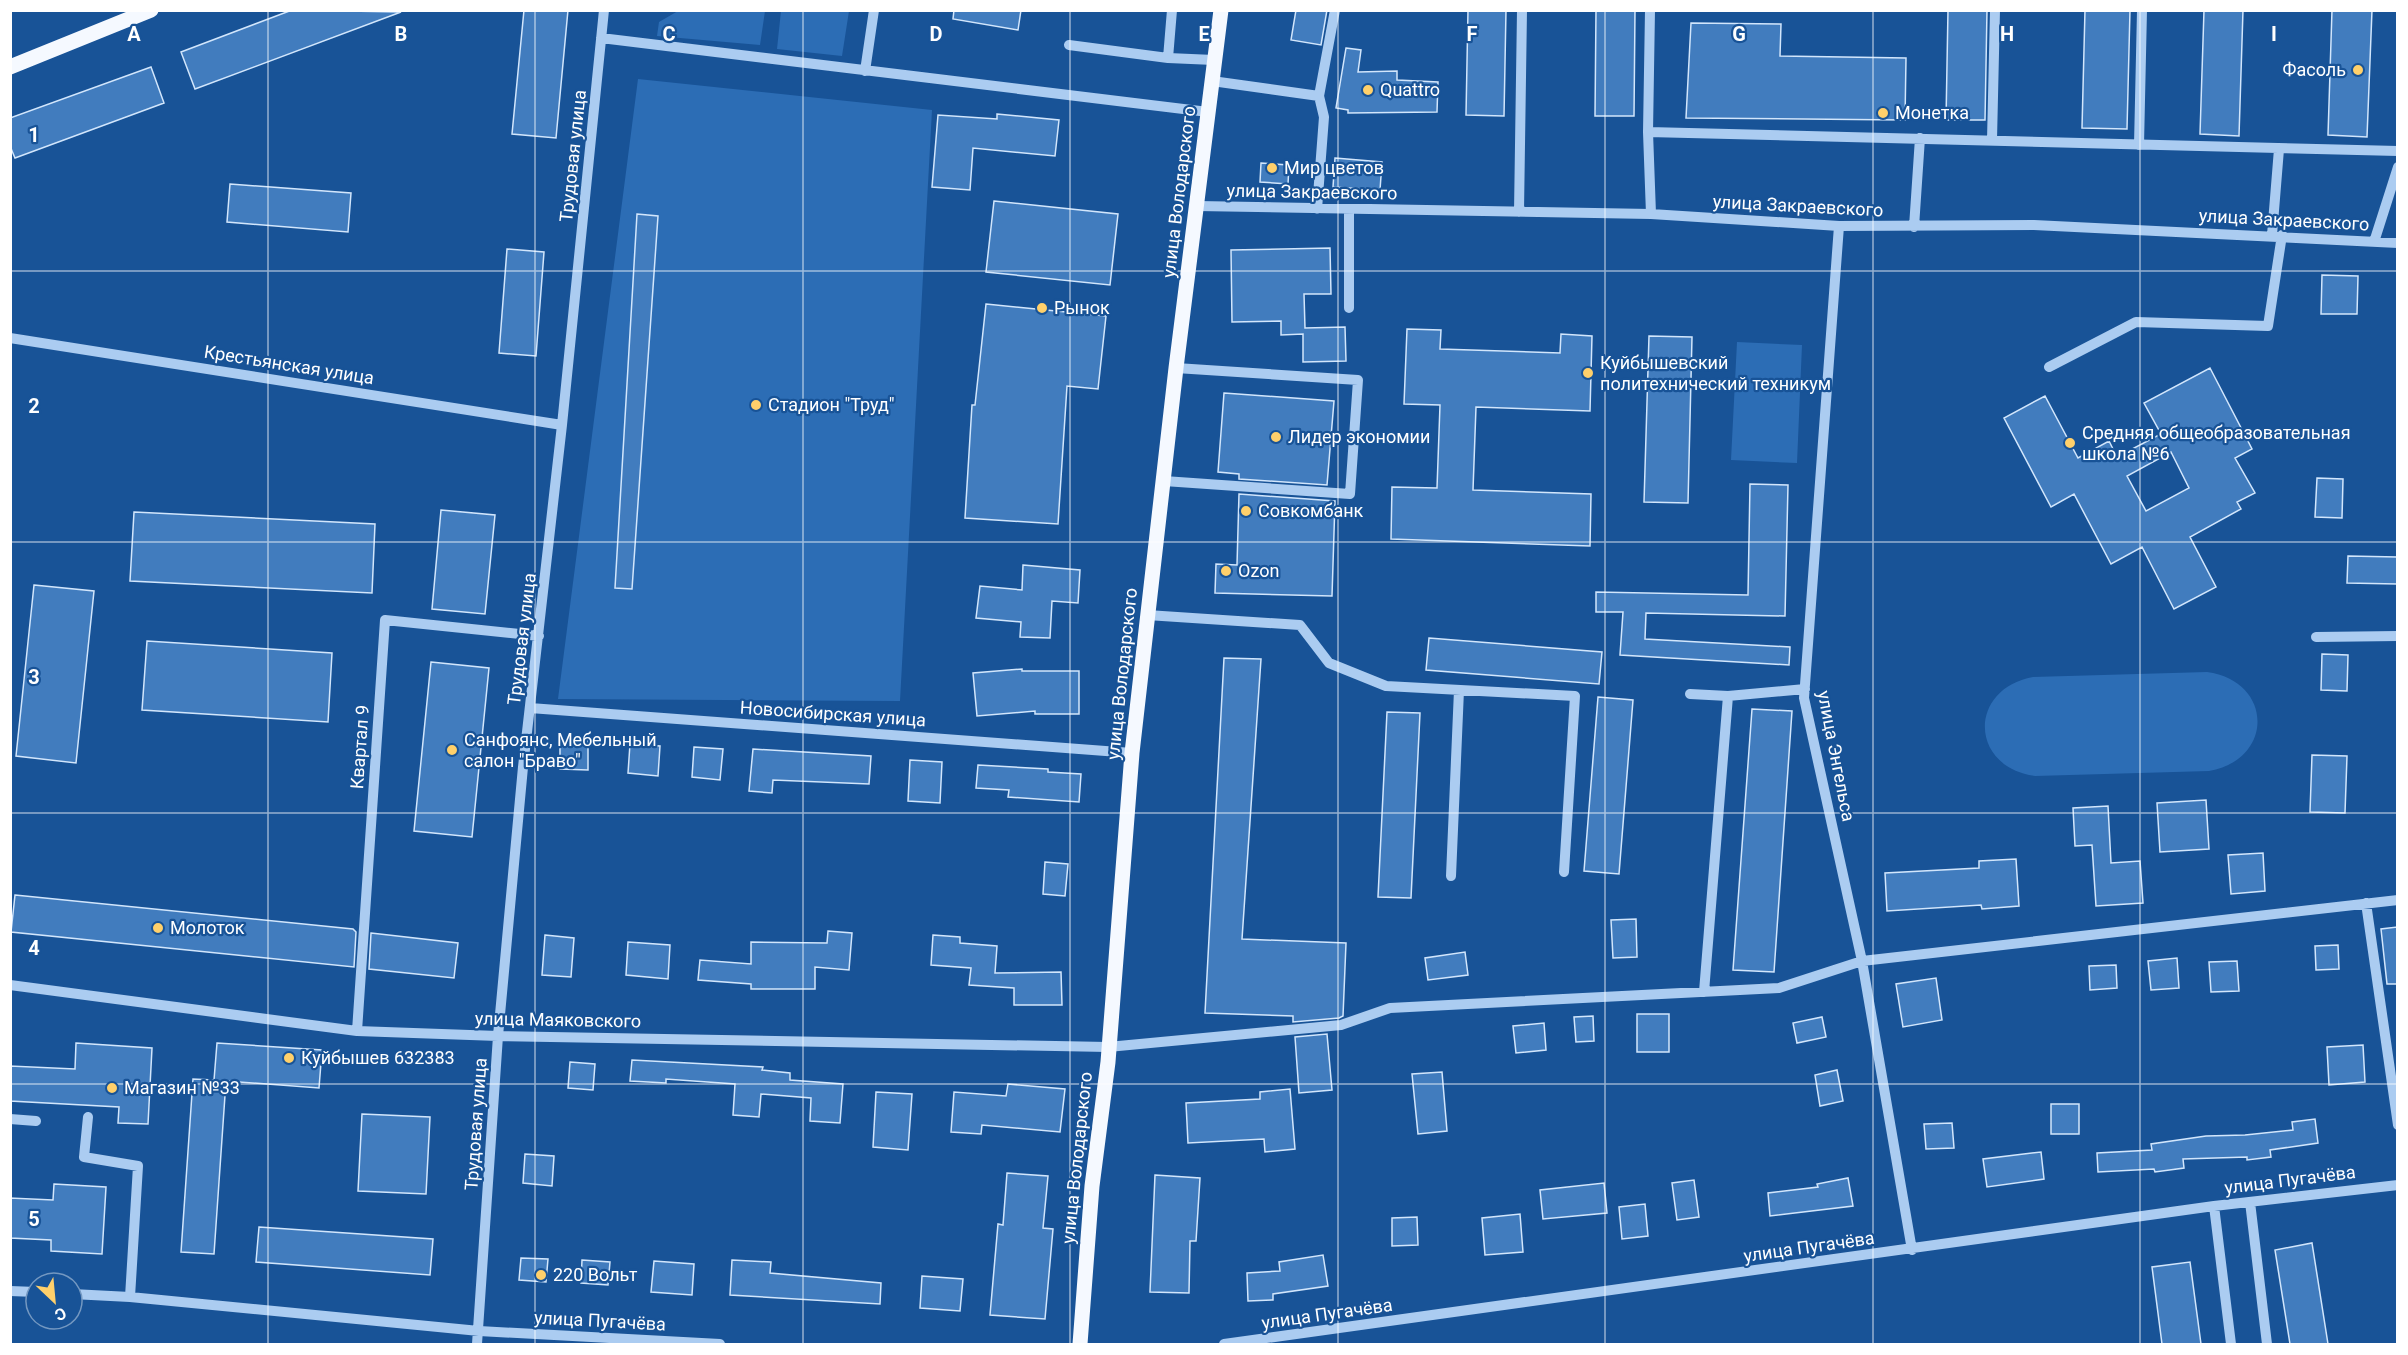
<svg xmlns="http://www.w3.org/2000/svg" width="2408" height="1355" font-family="Roboto,sans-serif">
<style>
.green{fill:#2c6db5}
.building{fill:#417cbe;stroke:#d2e6fc;stroke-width:1.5;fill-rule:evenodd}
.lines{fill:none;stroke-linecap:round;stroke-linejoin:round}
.minor{stroke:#abccf1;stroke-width:10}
.major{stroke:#f5f9ff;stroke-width:15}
.grid{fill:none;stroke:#fff;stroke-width:1.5;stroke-opacity:0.55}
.poi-dot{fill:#ffd06b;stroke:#185397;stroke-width:2}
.labels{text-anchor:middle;stroke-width:4.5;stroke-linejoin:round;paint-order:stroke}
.poi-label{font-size:18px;fill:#fff;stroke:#185397;text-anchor:start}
.street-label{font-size:18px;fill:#fff;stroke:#185397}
.grid-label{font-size:20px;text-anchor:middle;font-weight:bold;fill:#fff;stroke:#185397;stroke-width:4.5;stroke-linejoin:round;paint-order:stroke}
</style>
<rect width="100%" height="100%" fill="#185397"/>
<path class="green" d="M678,11H765L760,45L657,36L659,22Z
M781,11H849L842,56L777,49Z
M638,79L932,110L900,701L558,699Z
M1737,342L1802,345L1797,463L1731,460Z
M2207,672C2273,681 2275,759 2209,771L2035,776C1969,767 1968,689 2033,677Z"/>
<path class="building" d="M292,10L401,12L195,89L181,52Z
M524,10H568L556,138L512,134Z
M954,10H1021L1018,30L953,19Z
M1296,10H1327L1321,45L1291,40Z
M1468,10H1506L1504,116L1466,115Z
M1596,10H1635L1634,116H1595Z
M1948,10H1987L1985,120H1946Z
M2085,10H2130L2127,129L2082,128Z
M2204,10H2243L2239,136L2200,134Z
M2332,10H2372L2367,137L2328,135Z
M1691,23L1781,24L1780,56L1906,58L1905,120L1686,118Z
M1346,48L1361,50L1358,72L1397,71V80L1438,82L1437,112L1348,113V110L1336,108Z
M151,67L164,103L15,158L10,146V118Z
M997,114L1059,120L1055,156L973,148L970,190L932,187L938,115L997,119Z
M1335,158L1382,162L1380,190L1333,187Z
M1261,163L1289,165L1288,184L1260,182Z
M230,184L351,193L348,232L227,222Z
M994,201L1118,214L1110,285L986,272Z
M637,214L658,216L632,589L615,588Z
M1330,248L1331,294H1304L1305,328L1345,327L1346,361L1303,362V334L1281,335V321L1232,322L1231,250Z
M507,249L544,252L536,356L499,353Z
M2322,275L2358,276L2357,314H2321Z
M986,304L1106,316L1098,389L1067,386L1058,524L965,518L972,405H975Z
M1407,329L1441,330L1440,349L1560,353L1561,334L1592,336L1590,411L1476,407L1473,490L1591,494L1590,546L1391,539L1392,487L1437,488L1440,405L1404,404Z
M1649,336L1692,337L1688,503L1644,502Z
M2210,368L2252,449L2235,458L2255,493L2237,502L2241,509L2190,537L2216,587L2174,609L2142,547L2111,564L2074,494L2051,507L2004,418L2045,396L2078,458L2109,441L2117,457L2161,434L2144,403ZM2171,452L2189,488L2146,511L2127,476Z
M1224,393L1334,401L1327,485L1239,479V474L1218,472Z
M2317,478L2343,479L2342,518L2315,517Z
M1750,484L1788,485L1785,616L1646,613L1645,639L1790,647L1789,665L1620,655L1623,612H1596V592L1748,595Z
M1239,494L1335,501L1332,596L1215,593L1216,564L1237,565Z
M441,510L495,515L485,614L432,609Z
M134,512L375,524L372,593L130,581Z
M2348,556L2397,557V584L2347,583Z
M1023,565L1080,570L1078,603L1052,601L1050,638L1020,637L1021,622L976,618L980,586L1022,590Z
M34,585L94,591L76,763L16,756Z
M1429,638L1602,652L1599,684L1426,670Z
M147,641L332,653L328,722L142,710Z
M2322,654L2348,655L2347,691L2321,690Z
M1224,658L1261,659L1242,939L1346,943L1343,1016L1339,1018L1293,1022V1016L1205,1013Z
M431,662L489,668L472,837L414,831Z
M1022,669V671H1079V714H1035V711L977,716L973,673Z
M1598,697L1633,700L1619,874L1584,871Z
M1752,709L1792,711L1774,972L1733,970Z
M1387,712L1420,713L1411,898L1378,897Z
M560,740H588V770L560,769Z
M630,744L660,746L658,776L628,773Z
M694,747L723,749L720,780L692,777Z
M753,749L871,756L869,784L773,780L772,793L749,791Z
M2312,755L2347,756L2345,813L2310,812Z
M910,760L942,762L940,803L908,801Z
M978,765L1048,769V772L1081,774L1079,802L1008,797L1009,790L976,788Z
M2206,800L2209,849L2160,852L2157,803Z
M2108,806L2111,863L2140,861L2143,903L2096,906L2092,845L2075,846L2073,808Z
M2263,853L2265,891L2231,894L2228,855Z
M2016,859L2019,906L1982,909L1981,905L1887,911L1885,873L1979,868V861Z
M1045,862L1068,864L1065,896L1043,894Z
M15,895L353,929L356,932L354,967L11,932Z
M1636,919L1637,957L1613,958L1611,920Z
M2397,927V984H2387L2381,929Z
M828,931L852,933L849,970L815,967V989H751V984L698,980L700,960L751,964V942L827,943Z
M371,933L458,943L454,978L369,969Z
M545,935L574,938L571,977L542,975Z
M933,935L960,937V943L997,946L995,973L1061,972L1062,1005H1014V988L969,985L971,968L931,965Z
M628,942L670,945L668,979L626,975Z
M2338,945L2339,969L2316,970L2315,946Z
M1465,952L1468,975L1428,980L1425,958Z
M2177,958L2179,988L2151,990L2148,961Z
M2237,961L2239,991L2211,992L2209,962Z
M2116,965L2117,988L2090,990L2089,966Z
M1936,978L1942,1020L1903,1027L1896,984Z
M1637,1014H1669V1052H1637Z
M1593,1016L1594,1041L1576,1042L1574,1017Z
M1822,1017L1826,1037L1797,1043L1793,1023Z
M1544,1023L1546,1050L1516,1053L1513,1026Z
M1327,1034L1332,1090L1299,1093L1295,1037Z
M76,1043L152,1048L148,1124L118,1123L119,1107L10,1101V1066L75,1069Z
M217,1043L322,1050L319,1088L226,1081L214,1254L181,1252L193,1079L214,1080Z
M2363,1045L2365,1082L2329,1085L2327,1047Z
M632,1060L763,1067L762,1070L790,1073V1080L843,1084L840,1123L810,1121L811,1098L761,1094L759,1117L733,1115L735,1084L666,1079V1083L630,1081Z
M570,1062L595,1064L593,1090L568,1088Z
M1837,1070L1843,1101L1820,1106L1815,1075Z
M1442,1072L1447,1131L1418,1134L1412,1074Z
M1008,1084L1065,1089L1060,1132L982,1125L981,1134L951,1132L954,1092L1006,1096Z
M1290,1089L1295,1149L1265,1152L1264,1139L1188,1143L1186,1103L1260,1099V1092Z
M876,1092L912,1094L908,1150L873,1147Z
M2051,1104H2079V1134H2051Z
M362,1114L430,1117L426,1194L358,1191Z
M2315,1119L2318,1143L2270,1150L2271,1157L2247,1160V1157L2183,1159L2184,1168L2155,1172L2154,1169L2098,1172L2097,1153L2152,1150L2151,1144L2206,1136L2245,1135L2293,1130L2292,1122Z
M1952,1123L1954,1148L1926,1149L1924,1124Z
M2041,1152L2044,1179L1987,1187L1983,1159Z
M525,1154L554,1156L552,1186L523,1183Z
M1007,1173L1048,1176L1043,1228L1053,1229L1045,1319L990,1315L998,1224L1003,1225Z
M1155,1175L1200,1178L1196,1241H1190L1189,1293L1150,1292Z
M1848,1178L1853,1206L1770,1216L1768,1193L1818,1187L1817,1184Z
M1694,1180L1699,1217L1677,1220L1672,1183Z
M1604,1183L1607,1213L1543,1219L1540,1190Z
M54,1184L106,1187L102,1254L51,1251V1240L10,1238V1198L53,1200Z
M1645,1204L1648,1236L1622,1239L1619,1207Z
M1520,1214L1523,1252L1485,1255L1482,1218Z
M1417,1217L1418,1245L1392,1246V1218Z
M259,1227L433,1239L430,1275L256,1262Z
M2312,1243L2328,1344H2290L2275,1250Z
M1323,1255L1328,1286L1273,1294V1300L1248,1301L1247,1273L1280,1271L1279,1262Z
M521,1258L548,1259L546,1282L519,1280Z
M582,1260L610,1262L608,1285L581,1283Z
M732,1260L771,1262L770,1273L881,1283L880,1304L730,1295Z
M654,1261L694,1264L692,1295L651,1292Z
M2190,1262L2201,1344H2162L2152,1267Z
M922,1276L963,1279L960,1311L920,1308Z"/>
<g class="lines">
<path class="minor" d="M601,38L1208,112
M1069,45L1168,58L1214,60
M1168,58L1172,10
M865,71L874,10
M1212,81L1319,96L1335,10
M1648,132L1650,10
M1992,140L1995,10
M2139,145L2142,10
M1197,206L1651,214L1839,226L2034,225L2398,243
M1317,209L1324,117L1319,96
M1349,209V308
M1519,212L1522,10
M1651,214L1648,132L2398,151
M1839,226L1804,698L1862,961L1912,1250
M1914,227L1920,138
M2272,235L2279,149
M2374,242L2398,167
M10,338L562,425
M2049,367L2136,322L2268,326L2282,235
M1164,481L1350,494L1358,380L1176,368
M1147,615L1300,625L1329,663L1386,686L1575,696L1564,872
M2316,637L2398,636
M1690,694L1728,696
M530,708L1132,753
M1451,876L1459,690
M2366,903L2398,1125
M10,985L357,1031L498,1036L1108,1047L1341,1025L1390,1008L1779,988L1862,961L2398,900
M1704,992L1728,696L1805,689
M357,1031L385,620L539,636
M88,1117L84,1157L138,1166L130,1297
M10,1119L36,1121
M2250,1202L2267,1344
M2214,1206L2231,1344
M10,1291L36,1292
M72,1294L130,1297L479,1331L720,1344
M477,1344L498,1036L523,767L562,425L604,10
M1224,1344L2214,1206L2398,1185"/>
<path class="major" d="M10,67L151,10
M1080,1344L1092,1186L1108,1062L1132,753L1176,368L1221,10"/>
</g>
<path class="grid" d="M268,10V1344M535,10V1344M803,10V1344M1070,10V1344M1338,10V1344M1605,10V1344M1873,10V1344M2140,10V1344M10,271H2398M10,542H2398M10,813H2398M10,1084H2398"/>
<g class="poi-dot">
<circle cx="2358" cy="70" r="6"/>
<circle cx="1368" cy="90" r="6"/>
<circle cx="1883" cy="113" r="6"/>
<circle cx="1272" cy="168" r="6"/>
<circle cx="1042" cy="308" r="6"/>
<circle cx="1588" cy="373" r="6"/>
<circle cx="756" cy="405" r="6"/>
<circle cx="1276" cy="437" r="6"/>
<circle cx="2070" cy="443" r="6"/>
<circle cx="1246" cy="511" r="6"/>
<circle cx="1226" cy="571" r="6"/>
<circle cx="452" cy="750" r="6"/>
<circle cx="158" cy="928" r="6"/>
<circle cx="289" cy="1058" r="6"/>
<circle cx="112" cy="1088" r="6"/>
<circle cx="541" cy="1275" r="6"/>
</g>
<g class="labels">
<g class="poi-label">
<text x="2346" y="76" text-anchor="end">Фасоль</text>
<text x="1380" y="96">Quattro</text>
<text x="1895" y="119">Монетка</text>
<text x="1284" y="174">Мир цветов</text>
<text x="1054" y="314">Рынок</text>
<text x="1600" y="369">Куйбышевский<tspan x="1600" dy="21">политехнический техникум</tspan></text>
<text x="768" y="411">Стадион "Труд"</text>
<text x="2082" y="439">Средняя общеобразовательная<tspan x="2082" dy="21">школа №6</tspan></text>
<text x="1288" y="443">Лидер экономии</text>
<text x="1258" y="517">Совкомбанк</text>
<text x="1238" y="577">Ozon</text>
<text x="464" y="746">Санфоянс, Мебельный<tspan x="464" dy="21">салон "Браво"</tspan></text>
<text x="170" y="934">Молоток</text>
<text x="301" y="1064">Куйбышев 632383</text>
<text x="124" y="1094">Магазин №33</text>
<text x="553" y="1281">220 Вольт</text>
</g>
<g class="street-label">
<text transform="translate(573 156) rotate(-84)" y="6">Трудовая улица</text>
<text transform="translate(1179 192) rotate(-83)" y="6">улица Володарского</text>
<text transform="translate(1312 192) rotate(1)" y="6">улица Закраевского</text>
<text transform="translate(1798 206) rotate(3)" y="6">улица Закраевского</text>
<text transform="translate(2284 220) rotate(3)" y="6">улица Закраевского</text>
<text transform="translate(289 365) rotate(9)" y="6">Крестьянская улица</text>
<text transform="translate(522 639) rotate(-83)" y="6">Трудовая улица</text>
<text transform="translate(1122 674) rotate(-84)" y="6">улица Володарского</text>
<text transform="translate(833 714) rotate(4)" y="6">Новосибирская улица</text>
<text transform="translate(360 747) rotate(-86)" y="6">Квартал 9</text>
<text transform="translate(1836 756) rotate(79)" y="6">улица Энгельса</text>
<text transform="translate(558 1020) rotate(1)" y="6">улица Маяковского</text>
<text transform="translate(476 1124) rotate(-86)" y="6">Трудовая улица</text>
<text transform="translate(1077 1158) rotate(-84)" y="6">улица Володарского</text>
<text transform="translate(2290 1180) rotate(-7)" y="6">улица Пугачёва</text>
<text transform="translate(1809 1247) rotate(-8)" y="6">улица Пугачёва</text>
<text transform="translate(1327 1314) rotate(-8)" y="6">улица Пугачёва</text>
<text transform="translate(600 1321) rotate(3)" y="6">улица Пугачёва</text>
</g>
</g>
<g class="grid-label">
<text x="134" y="41">A</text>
<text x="401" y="41">B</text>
<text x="669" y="41">C</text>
<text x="936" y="41">D</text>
<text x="1204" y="41">E</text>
<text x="1472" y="41">F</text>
<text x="1739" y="41">G</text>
<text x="2007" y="41">H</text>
<text x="2274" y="41">I</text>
<text x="34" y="142">1</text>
<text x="34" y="413">2</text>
<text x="34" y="684">3</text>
<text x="34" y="955">4</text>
<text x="34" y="1226">5</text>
</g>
<rect width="2408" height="1355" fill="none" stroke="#ffffff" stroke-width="24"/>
<g transform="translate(54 1301) rotate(154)"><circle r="28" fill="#185397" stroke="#7498c1" stroke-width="1.5"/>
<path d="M0-4.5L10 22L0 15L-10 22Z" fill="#ffd06b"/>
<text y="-9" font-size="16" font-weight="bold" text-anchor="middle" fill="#ffffff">С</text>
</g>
</svg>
